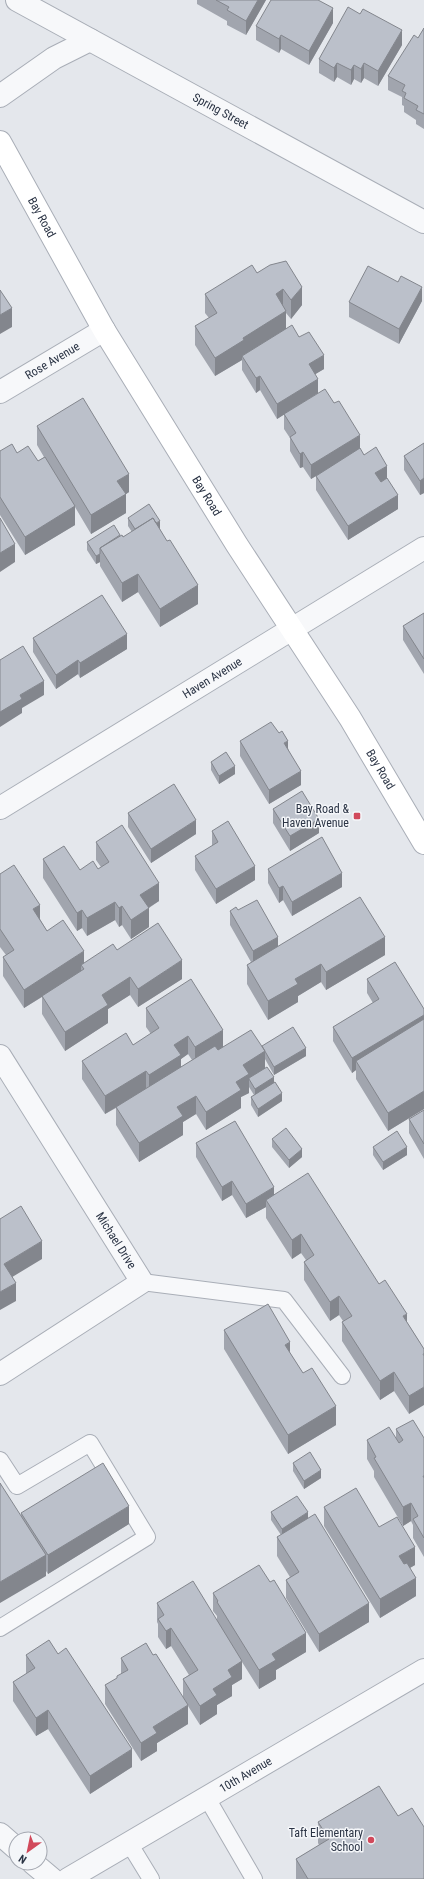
<svg xmlns="http://www.w3.org/2000/svg" width="424" height="1879" font-family="'Roboto Condensed',sans-serif">
<style>
.lines{fill:none;stroke-linecap:round;stroke-linejoin:round}
.lane-casing{stroke:#a9aeb7;stroke-width:18}
.street-casing{stroke:#a9aeb7;stroke-width:24}
.secondary-casing{stroke:#a9aeb7;stroke-width:24}
.lane{stroke:#f7f8fa;stroke-width:16}
.street{stroke:#f7f8fa;stroke-width:22}
.secondary{stroke:#fff;stroke-width:22}
.wall{fill:#a1a5ae;fill-rule:evenodd}
.shaded-wall{fill:#83868d}
.building{fill:#bbc0ca;stroke:#83868d}
.poi-dot{fill:#d1495b;stroke:#f4f6f9;stroke-width:1.5}
.labels{text-anchor:middle;stroke-width:3;stroke-linejoin:round;paint-order:stroke}
.street-label{font-size:12px;fill:#2b3445;stroke:#f4f6f9}
.poi-label{font-size:12px;fill:#2b3445;stroke:#f4f6f9;text-anchor:end}
</style>
<rect width="100%" height="100%" fill="#e4e7ec"/>
<g class="lines">
<g class="lane-casing">
<path id="lane" d="M142,1282L284,1300L342,1376
M0,1460L17,1486L90,1443L147,1537L0,1628
M207,1798L254,1879
M129,1843L151,1879"/>
</g>
<g class="street-casing">
<g id="street">
<path id="s1" d="M17,0L424,222"/>
<path d="M0,96L54,58L90,40"/>
<path id="s2" d="M0,392L104,330"/>
<path id="s3" d="M0,808L424,548"/>
<path id="s4" d="M0,1056L142,1282L0,1374"/>
<path d="M0,1834L16,1848"/>
<path d="M33,1863L52,1879"/>
<path id="s5" d="M68,1879L424,1670"/>
</g>
</g>
<g class="secondary-casing">
<g id="secondary">
<path id="s6" d="M0,142L104,330L237,545L350,718L424,843"/>
</g>
</g>
<use href="#lane" class="lane"/>
<use href="#street" class="street"/>
<use href="#secondary" class="secondary"/>
</g>
<path class="wall" d="M197,0H266L246,35L227,25V21L197,4Z
M333,23L309,65L281,49L279,53L256,40V26Z
M424,28V129L416,124V120L404,112V106L402,105V97L388,90V76L418,38Z
M402,45L378,86L364,78L361,83L354,79L351,85L337,77L334,82L319,73V59Z
M286,261L302,305L291,319L286,313V329L299,337L324,369L315,374L318,393L277,419L260,390L256,393L242,370V360L215,376L195,345V326L209,318L205,313V294Z
M422,301L399,344L349,317V302Z
M284,414L360,449L364,455L387,478L398,509L348,540L316,490V476L311,479L303,467L300,468L290,451V438L284,429Z
M37,426L129,492L126,494V513L91,534L75,507V525L25,555L0,515V451L17,453L38,461L44,457L37,445Z
M424,443V493L420,495L404,470V456Z
M128,518L160,529L198,604L160,627L138,592L122,602L100,566V562L96,564L87,550V542L120,535L123,537L132,532L128,526Z
M424,613V674L403,640V626Z
M33,638L127,649L80,678L78,674L56,689L33,652Z
M240,741L288,748L301,785L269,804L240,756Z
M211,762L235,774L219,784L211,770Z
M273,809L319,833L290,851L273,823Z
M128,813L196,834L151,863L128,827Z
M212,831L255,880L216,904L195,870V856L212,846Z
M96,842L159,901L149,908V927L131,939L122,925L119,927L115,920L87,936L82,928L77,931L43,878V859L80,870L98,869L101,867L96,860Z
M268,869L342,887L292,916L283,900L279,903L268,883Z
M0,874L40,919L47,931L84,963L117,950L182,979L138,1007L130,995L108,1009V1023L65,1051L42,1014V997L24,1008L3,976V957L6,955L0,947Z
M238,910L278,946L385,955L326,990L321,982L298,996V1002L268,1020L247,984V965L251,962L230,925V911Z
M367,979L424,1009V1109L388,1131L356,1079V1070L352,1073L333,1041V1027L373,1003L367,993Z
M146,1008L223,1047L262,1046L306,1056L274,1075L265,1059V1068L274,1082L282,1101L258,1117L251,1105V1097L254,1095L249,1087V1093L241,1097V1108L206,1130L196,1114L183,1122V1135L139,1162L116,1125V1108L105,1114L82,1079V1061L133,1045L151,1034L146,1027ZM188,1054L192,1060L181,1067V1059Z
M424,1110V1159L409,1133V1119Z
M272,1139L302,1157L289,1168L272,1147Z
M196,1143L274,1194L379,1284L407,1322L424,1349L409,1414L394,1391L380,1400L342,1341V1322L343,1321L339,1315L330,1321L304,1280V1262L306,1260L301,1253L292,1259L266,1218V1207L246,1218L232,1195L222,1201L196,1157Z
M373,1147L407,1155L383,1170L373,1155Z
M224,1330L290,1353L336,1425L288,1454L224,1349Z
M396,1429L424,1438V1557L413,1538V1525L411,1521L403,1526L374,1477V1471L367,1459V1440L396,1439Z
M293,1463L321,1478L304,1489L293,1471Z
M324,1507L379,1527L415,1565L410,1568L416,1596L380,1618L324,1526Z
M271,1512L308,1518L369,1622L319,1652L286,1598V1580L290,1577L277,1556V1537L281,1535L271,1520Z
M21,1513L129,1524L48,1574L46,1571V1576L21,1517Z
M213,1593L306,1652L276,1670V1679L259,1689L242,1662V1679L232,1685V1696L217,1705V1714L200,1725L183,1698V1679L189,1675L171,1646L166,1649L158,1637V1624L157,1622V1603L217,1620V1616L213,1611Z
M26,1655L132,1767L90,1794L48,1729L36,1736L13,1701V1682L26,1674Z
M121,1658L188,1724L157,1743V1751L141,1761L105,1704V1685L117,1679V1676L121,1674Z
M318,1822L424,1879H296V1859L319,1845L318,1843Z"/>
<path class="shaded-wall" d="M258,0H266L246,35V21Z
M333,8V23L309,65V51Z
M402,30V45L378,86V71Z
M281,35V49L279,53V39Z
M337,63V77L334,82V68Z
M364,63V78L361,83V69Z
M354,65V79L351,85V70Z
M302,287V305L291,319V300Z
M422,287V301L399,344V329Z
M283,289V308L276,294Z
M12,308V327L0,334V315Z
M286,311V329L242,356V360L215,376V358L243,338Z
M324,355V369L309,378V364Z
M260,376V390L256,393V378Z
M318,379V393L277,419V404Z
M360,435V449L311,479V465Z
M303,452V467L300,468V454Z
M387,466V480L375,487V473Z
M129,474V492L126,494V513L91,534V515L117,481Z
M424,478V493L420,495V481Z
M398,495V509L348,540V526Z
M75,506V525L25,555V537Z
M160,521V529L138,535Z
M15,544V562L0,572V553Z
M100,554V562L96,564V556Z
M138,574V592L122,602V583Z
M198,585V604L160,627V609Z
M127,634V649L80,678V663Z
M78,660V674L56,689V675Z
M44,681V695L22,708V713L0,727V712L20,695Z
M288,741V755L284,743Z
M235,766V774L219,784V776Z
M301,771V785L269,804V790Z
M319,819V833L290,851V836Z
M196,820V834L151,863V849Z
M255,866V880L216,904V889Z
M342,873V887L292,916V902Z
M159,883V901L140,913V895Z
M283,886V900L279,903V888Z
M115,902V920L87,936V918Z
M40,905V923L33,909Z
M122,906V925L119,927V908Z
M149,908V927L131,939V920Z
M82,910V928L77,931V913Z
M278,937V951L253,965V951Z
M385,937V955L326,990V972Z
M84,951V969L81,965V972L24,1008V990Z
M182,960V979L138,1007V989Z
M321,964V982L298,996V1002L268,1020V1001L295,979Z
M130,977V995L108,1009V1023L65,1051V1032L102,995Z
M424,1015V1030L356,1061V1070L352,1073V1058Z
M223,1030V1048L195,1066V1047Z
M188,1036V1054L181,1059V1074L149,1094V1075L174,1045Z
M306,1048V1056L274,1075V1067Z
M265,1051V1070L249,1079V1093L241,1097V1108L206,1130V1112L236,1082L243,1065Z
M146,1071V1089L105,1114V1096Z
M274,1077V1085L255,1097V1089Z
M424,1091V1109L388,1131V1113Z
M282,1093V1101L258,1117V1109Z
M196,1096V1114L183,1122V1135L139,1162V1143L177,1107Z
M407,1147V1155L383,1170V1162Z
M302,1149V1157L289,1168V1160Z
M232,1181V1195L222,1201V1187Z
M274,1187V1201L266,1200V1207L246,1218V1204Z
M301,1234V1253L292,1259V1240Z
M42,1241V1259L4,1282V1264Z
M16,1283V1301L0,1310V1292Z
M339,1296V1315L330,1321V1302Z
M407,1314V1332L403,1316Z
M290,1342V1360L285,1345Z
M394,1372V1391L380,1400V1381Z
M424,1387V1405L409,1414V1396Z
M336,1406V1425L288,1454V1435Z
M321,1470V1478L304,1489V1481Z
M411,1503V1521L403,1526V1507Z
M129,1506V1524L48,1574V1555Z
M308,1512V1520L282,1537V1529Z
M415,1547V1565L399,1574V1556Z
M46,1555V1576L0,1603V1582Z
M416,1578V1596L380,1618V1599Z
M369,1603V1622L319,1652V1634Z
M171,1628V1646L166,1649V1631Z
M306,1633V1652L276,1670V1679L259,1689V1670L272,1654Z
M242,1661V1679L232,1685V1696L217,1705V1714L200,1725V1706L228,1670Z
M188,1705V1724L157,1743V1751L141,1761V1743L153,1727Z
M48,1710V1729L36,1736V1718Z
M132,1749V1767L90,1794V1776Z"/>
<path class="building" d="M216,0H258L246,21L227,10L229,7Z
M271,0H318L333,8L309,51L281,35L279,39L256,26Z
M348,7L360,14L363,9L402,30L378,71L364,63L361,69L354,65L351,70L337,63L334,68L319,59Z
M424,28V114L416,110L418,106L404,98L406,93L402,91L405,85L388,76L414,35L418,38Z
M286,261L302,287L291,300L283,289L276,294L286,311L243,338L244,340L215,358L195,326L217,313L205,294L252,265L257,273L270,265Z
M368,266L398,282L401,276L422,287L399,329L349,302Z
M0,290L12,308L0,315Z
M292,325L299,337L309,332L324,355L309,364L318,379L277,404L260,376L256,378L242,356Z
M325,389L334,403L339,401L360,435L311,465L303,452L300,454L290,437L296,433L284,414Z
M83,398L129,474L117,481L126,494L91,515L37,426Z
M424,443V478L420,481L404,456Z
M12,444L17,453L28,446L38,461L45,457L75,506L25,537L0,497V451Z
M376,447L387,466L375,473L381,482L387,478L398,495L348,526L316,476L360,448L364,455Z
M149,504L160,521L156,523L153,518L135,529L128,518Z
M0,518L15,544L0,553Z
M153,518L167,541L170,540L198,585L160,609L138,574L122,583L100,548L122,535L123,537Z
M114,525L120,535L100,548V554L96,556L87,542Z
M102,595L127,634L80,663L78,660L56,675L33,638Z
M424,613V659L403,626Z
M23,646L44,681L20,695L22,699L0,712V660Z
M271,722L279,733L282,731L288,741L284,743L301,771L269,790L240,741Z
M226,752L235,766L219,776L211,762Z
M174,784L196,820L151,849L128,813Z
M302,791L319,819L290,836L273,809Z
M228,821L255,866L216,889L195,856L218,842L212,831Z
M122,825L159,883L140,895L149,908L131,920L122,906L119,908L115,902L87,918L82,910L77,913L43,859L64,846L80,870L93,861L98,869L109,862L96,842Z
M322,837L342,873L292,902L283,886L279,888L268,869Z
M14,865L40,905L33,909L47,931L63,920L84,951L24,990L3,957L14,950L0,929V874Z
M360,897L385,937L326,972L321,964L295,979L298,984L268,1001L247,965Z
M257,900L278,937L253,951L230,911L236,907L238,910Z
M158,923L182,960L138,989L130,977L102,995L108,1005L65,1032L42,996L84,969L81,965L113,944L117,950Z
M395,962L424,1009V1015L352,1058L333,1027L379,999L367,979Z
M191,979L223,1030L195,1047L188,1036L174,1045L181,1055L149,1075L146,1071L105,1096L82,1061L126,1033L133,1045L159,1028L146,1008Z
M424,1019V1091L388,1113L356,1061Z
M293,1027L306,1048L274,1067L262,1046Z
M251,1030L265,1051L243,1065L249,1074L236,1082L241,1090L206,1112L196,1096L177,1107L183,1116L139,1143L116,1107L215,1046L218,1050Z
M267,1067L274,1077L255,1089L249,1079V1078Z
M275,1082L282,1093L258,1109L251,1097Z
M424,1110V1144L409,1119Z
M235,1121L274,1187L246,1204L232,1181L222,1187L196,1143Z
M286,1128L302,1149L289,1160L272,1139Z
M397,1131L407,1147L383,1162L373,1147Z
M308,1173L379,1284L385,1280L407,1314L403,1316L424,1349V1354H423L424,1356V1387L409,1396L394,1372L380,1381L342,1322L352,1316L339,1296L330,1302L304,1262L314,1255L301,1234L292,1240L266,1200Z
M21,1206L42,1241L4,1264L16,1283L0,1292V1219Z
M268,1304L290,1342L285,1345L303,1373L312,1368L336,1406L288,1435L224,1330Z
M413,1420L424,1438V1476H423L424,1478V1538L413,1519L418,1516L411,1503L403,1507L374,1458L376,1457L367,1440L389,1427L399,1443L403,1440L396,1429Z
M310,1452L321,1470L304,1481L293,1463Z
M103,1463L129,1506L48,1555L21,1513Z
M0,1483L46,1555L0,1582Z
M356,1488L379,1527L397,1517L415,1547L399,1556L404,1564L407,1563L416,1578L380,1599L324,1507Z
M297,1496L308,1512L282,1529L271,1512Z
M315,1514L369,1603L319,1634L286,1580L299,1572L277,1537Z
M259,1565L270,1582L274,1580L306,1633L272,1654L276,1660L259,1670L217,1602L218,1601L213,1593Z
M193,1581L242,1661L228,1670L232,1677L213,1689L217,1695L200,1706L183,1679L198,1670L171,1628L166,1631L158,1619L164,1615L157,1603Z
M49,1640L58,1654L66,1648L132,1749L90,1776L48,1710L36,1718L13,1682L35,1668L26,1655Z
M146,1643L153,1655L156,1654L188,1705L153,1727L157,1733L141,1743L105,1685L117,1678V1676L128,1670L121,1658Z
M379,1786L398,1816L412,1808L424,1827V1879H308L296,1859L329,1839L318,1822Z"/>
<g class="poi-dot">
<rect x="353" y="812" width="8" height="8" rx="2"/>
<circle cx="371" cy="1840" r="4"/>
</g>
<g class="labels">
<g class="street-label">
<text dy="4" stroke="none"><textPath href="#s1" startOffset="232">Spring Street</textPath></text>
<text dy="4" stroke="none"><textPath href="#s6" startOffset="86">Bay Road</textPath></text>
<text dy="4" stroke="none"><textPath href="#s2" startOffset="61">Rose Avenue</textPath></text>
<text dy="4" stroke="none"><textPath href="#s6" startOffset="410">Bay Road</textPath></text>
<text dy="4" stroke="none"><textPath href="#s3" startOffset="249">Haven Avenue</textPath></text>
<text dy="4" stroke="none"><textPath href="#s6" startOffset="734">Bay Road</textPath></text>
<text dy="4" stroke="none"><textPath href="#s4" startOffset="218">Michael Drive</textPath></text>
<text dy="4" stroke="none"><textPath href="#s5" startOffset="206">10th Avenue</textPath></text>
</g>
<g class="poi-label">
<text x="349" y="813">Bay Road &amp;<tspan x="349" dy="14">Haven Avenue</tspan></text>
<text x="363" y="1837">Taft Elementary<tspan x="363" dy="14">School</tspan></text>
</g>
</g>
<g transform="translate(28 1851) rotate(213)"><circle r="19" fill="#f4f6f9" stroke="#a4a8b1"/>
<path d="M0-3L7 15L0 10L-7 15Z" fill="#d1495b"/>
<text y="-6" font-size="11" font-weight="bold" text-anchor="middle" fill="#2b3445">N</text>
</g>
</svg>
